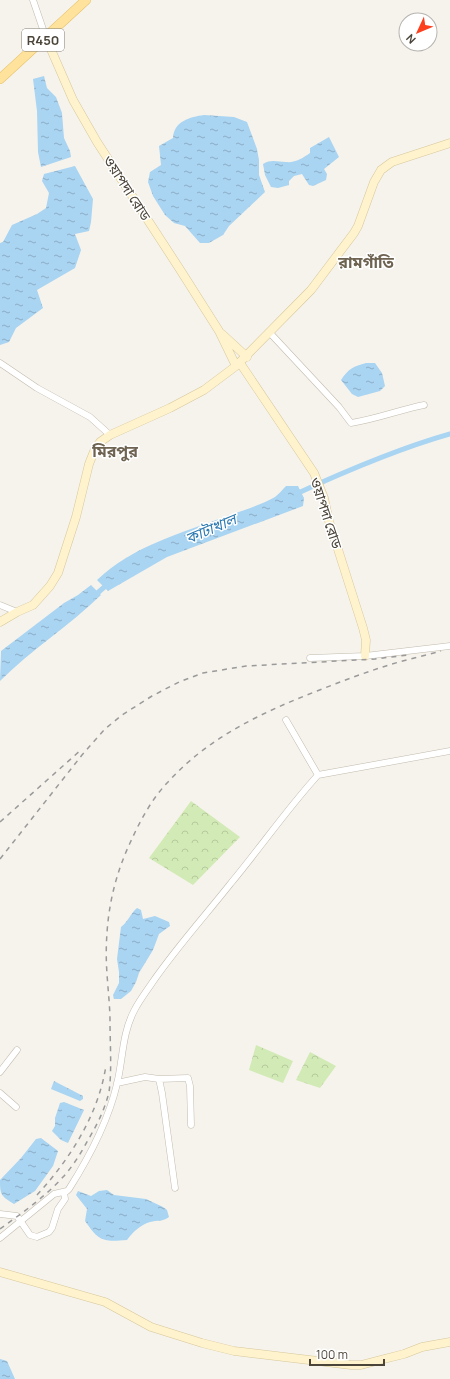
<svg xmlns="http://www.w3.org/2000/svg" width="450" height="1379" font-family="Manrope,'Noto Sans Bengali',sans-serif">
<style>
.forest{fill:url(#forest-crowns)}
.water{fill:url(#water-ripples)}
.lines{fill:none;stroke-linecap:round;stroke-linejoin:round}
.canal{stroke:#a9d4f2;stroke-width:5}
.street-casing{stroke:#c2bbae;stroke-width:7}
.secondary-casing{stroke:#d6c79b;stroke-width:9}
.primary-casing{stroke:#e6c16a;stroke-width:10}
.street{stroke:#fff;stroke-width:6}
.secondary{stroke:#fff3cd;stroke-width:8}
.primary{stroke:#ffe39c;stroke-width:9}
.rail{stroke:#9a9a9a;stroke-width:1.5;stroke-dasharray:5 5;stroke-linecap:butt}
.labels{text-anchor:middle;stroke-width:3;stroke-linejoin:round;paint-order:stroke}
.shield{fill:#fff;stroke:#817c74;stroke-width:1}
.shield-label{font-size:13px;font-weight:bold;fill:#4b4439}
.street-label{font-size:14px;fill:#4b4439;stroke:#fff}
.water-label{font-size:15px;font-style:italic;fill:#2e7ab2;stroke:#fff}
.quarter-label{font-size:16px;font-weight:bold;fill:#6e6250;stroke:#fff}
</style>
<defs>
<pattern id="forest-crowns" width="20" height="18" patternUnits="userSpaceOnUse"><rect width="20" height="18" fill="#d2eab5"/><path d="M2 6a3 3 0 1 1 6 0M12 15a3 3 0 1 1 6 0" fill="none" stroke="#b6ca9c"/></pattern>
<pattern id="water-ripples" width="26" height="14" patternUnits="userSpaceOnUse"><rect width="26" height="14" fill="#a9d4f2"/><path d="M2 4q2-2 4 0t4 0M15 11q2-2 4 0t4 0" fill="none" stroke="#8caec5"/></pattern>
</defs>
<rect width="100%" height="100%" fill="#f6f3ec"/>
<path class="forest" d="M191,801L240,837L193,885L149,858Z
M256,1045L293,1061L283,1083L249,1070Z
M310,1052L336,1066L320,1088L296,1080Z"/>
<path class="water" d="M44,76L47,88L56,97L62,113L64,138L70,151L71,157L41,167L38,152L37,111L33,79Z
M204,115L234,117L247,122L257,149L259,160V175L265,192L229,226L223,235L209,243H200L185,226L174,223L165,215L153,196L148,182L150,172L161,165L159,146L173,138C174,121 190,117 204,115Z
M329,137L339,157L324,169L327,174L326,180L313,186L309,185L302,174L294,176L289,181V185L278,188L271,187L265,175L263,164C271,159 278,162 286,162C295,163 303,158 310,153V148Z
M75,166L93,199L91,222L89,231L75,234L81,250L75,268L37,290L43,308L16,328L9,342L0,345V243L3,242L12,225L37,214L46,208L49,193L42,181L44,174Z
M366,363H375L382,373L385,386L380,391L358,397L352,394L341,380C348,369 354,366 366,363Z
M286,486H298L304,498L303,506L167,557L108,591L97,580C133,546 179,534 224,517C239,512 261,505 275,497C279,494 282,490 286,486Z
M91,585L101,595C69,626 31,650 0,681L1,651L64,603L78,595Z
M137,908L141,910L143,919L155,916L169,922L170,926L159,934L153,950L139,973L136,982L131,991L121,999H114L113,995L119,983V972L117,959L121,927C128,922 130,914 137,908Z
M54,1081L83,1096V1099L80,1101L51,1089Z
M64,1102L84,1110L68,1143L61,1140L52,1131L55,1126V1118L60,1103Z
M41,1138L58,1151L53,1166L35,1191L14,1204C1,1196 0,1195 0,1180L21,1158L36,1139Z
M107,1190L114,1195L146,1199L163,1207L167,1210L169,1217C163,1222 157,1220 150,1222C140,1225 133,1232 127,1240C102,1242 99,1241 85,1221L87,1209L76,1195L78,1191L91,1196L99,1191Z
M0,1359L7,1361L15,1379H0Z"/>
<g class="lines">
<path class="canal" d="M296,494C346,471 397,449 450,434
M94,596L109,583"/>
<g class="street-casing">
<path id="street" d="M33,0L46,38
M270,333L339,407L351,423C377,419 399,410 424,405
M0,363L37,388L90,417L110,435
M0,605L17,612
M310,658L365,656L450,646
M286,720L318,775L450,751
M0,1072L17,1050
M159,1079L188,1078L190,1086L191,1125
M117,1083L145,1077L159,1079L162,1093L175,1188
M0,1093L16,1107
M0,1214L17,1216L30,1235L37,1237L49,1232L52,1228L58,1209L65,1199L64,1192
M0,1238L54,1194L67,1191L69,1189C90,1156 108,1122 117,1084C123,1059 122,1034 134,1011C139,1001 146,992 152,983C176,948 205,916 231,883C261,847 287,809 318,775"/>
</g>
<g class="secondary-casing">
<path id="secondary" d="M46,38L73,100L97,142L179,268L219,331L236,366
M222,334L247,357
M240,363L314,473L324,498L329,521L363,628L366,640L365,656
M0,622L17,612L33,605L50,586L58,573L76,517L89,464L95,449L100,442L110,435L170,408L204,390L236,366L311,290L354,233L358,226L374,182L381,170L392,162L450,143
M0,1272L105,1302L151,1327L202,1343L234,1351L351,1365H361L384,1359L404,1354L422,1347L450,1342"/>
</g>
<g class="primary-casing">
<path id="primary" d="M0,79L86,0"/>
</g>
<use href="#street" class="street"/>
<use href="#secondary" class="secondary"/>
<use href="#primary" class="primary"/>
<path class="rail" d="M0,822L82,749
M0,859L82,755L105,729L122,715L152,696L179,682L203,673L246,666L375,659L408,655
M37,1195C70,1159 99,1114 106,1065
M0,1229C22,1213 45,1197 63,1177C73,1166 81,1153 88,1140C97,1125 105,1109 109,1092C112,1071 110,1043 110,1022C110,1006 108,990 107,974C106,960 106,946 107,933C109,901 117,871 130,843C140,821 152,798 169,781C209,737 263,712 317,691C340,682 363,673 386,666C404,660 423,656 441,651"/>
</g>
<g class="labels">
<rect class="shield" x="22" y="29" width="42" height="22" rx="3"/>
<g class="shield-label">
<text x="43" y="45">R450</text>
</g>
<g class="street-label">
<text transform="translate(127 188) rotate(57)" y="5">ওয়াপদা রোড</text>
<text transform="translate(326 513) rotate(72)" y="5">ওয়াপদা রোড</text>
</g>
<g class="water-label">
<text transform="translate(211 529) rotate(-23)" y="5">কাটাখাল</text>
</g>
<g class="quarter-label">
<text x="366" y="268">রামগাঁতি</text>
<text x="115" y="457">মিরপুর</text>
</g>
</g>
<g transform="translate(418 32) rotate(226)"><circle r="19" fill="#ffffff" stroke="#b7b4b0"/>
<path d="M0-3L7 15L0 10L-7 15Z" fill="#fc3f1d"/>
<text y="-6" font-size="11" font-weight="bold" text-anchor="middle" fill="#4b4439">N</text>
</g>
<path d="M310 1359v6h74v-6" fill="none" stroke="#4b4439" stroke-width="2"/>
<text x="316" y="1359" font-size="12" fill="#4b4439" stroke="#ffffff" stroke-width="3" paint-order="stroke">100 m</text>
</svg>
